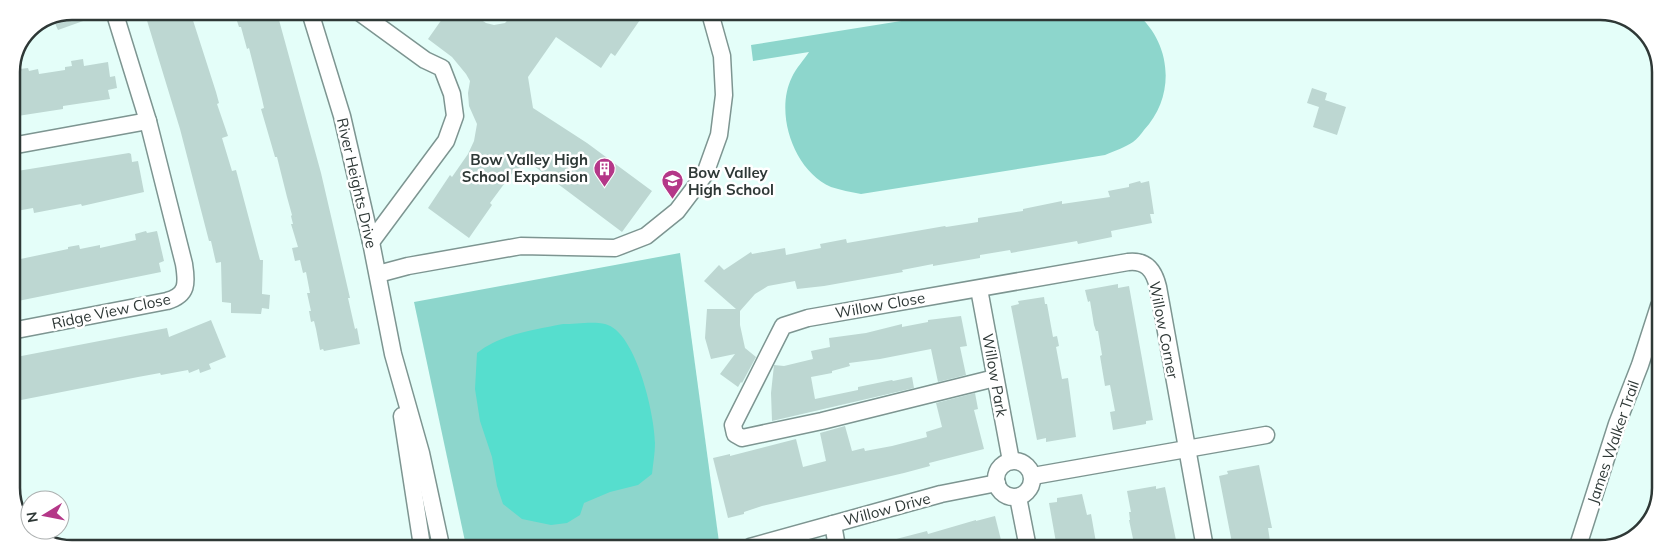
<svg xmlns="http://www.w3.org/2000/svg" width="1672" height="560" font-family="Mulish,sans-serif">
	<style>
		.green { fill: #8dd6cc }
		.water { fill: #56dece }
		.building { fill: #bdd7d2 }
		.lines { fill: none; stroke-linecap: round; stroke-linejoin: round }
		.minor-casing { stroke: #7d9591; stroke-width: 19 }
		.minor { stroke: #fff; stroke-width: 16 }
		.labels { text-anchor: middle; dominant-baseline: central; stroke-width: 5; stroke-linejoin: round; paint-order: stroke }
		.poi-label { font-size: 15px; font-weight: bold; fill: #2e3836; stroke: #fff; text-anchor: end }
		.street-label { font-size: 15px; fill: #2e3836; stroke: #fff }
		.rim { fill: none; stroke: #2e3836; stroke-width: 2.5 }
	</style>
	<rect width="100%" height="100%" fill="#e4fef9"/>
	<g class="green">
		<path d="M951,13H1136C1172,43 1176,96 1144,130C1141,134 1137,139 1133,142C1126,147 1114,151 1105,155L861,194C851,192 840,190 831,187C794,171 774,113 792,77C796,68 804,60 809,52L753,61L751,45Z"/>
		<polygon points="680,253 719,542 696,547 466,546 414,302"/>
	</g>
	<path class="water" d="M563,324C575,324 594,321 605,324C636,331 655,416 655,443C655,453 653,464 652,474L638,485L610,492L584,503L580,515L567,523L551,525L522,519L503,504L497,486L492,457L480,421L475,389L477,353C501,334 533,330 563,324Z"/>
	<g class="building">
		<polygon points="72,11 82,11 86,20 58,30 53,19"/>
		<polygon points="153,11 190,11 216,92 219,103 217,104 228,136 222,138 232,171 236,170 260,260 263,260 262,294 270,295 269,309 262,308 261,314 231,313 231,303 222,302 221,262 216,263 211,241 209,241 180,129 145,14"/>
		<polygon points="240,12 276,12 279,20 321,173 350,298 348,298 355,329 357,328 360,344 324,351 323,349 320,350 316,329 314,321 311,322 309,311 311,311 307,293 310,293 306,272 303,273 300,260 295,261 292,248 298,247 291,224 293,224 291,216 292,215 287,197 277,157 275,157 266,126 261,109 264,108 262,99 249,48 247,49 241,27 239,27 236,18 241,16"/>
		<polygon points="447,12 469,12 486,23 494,25 505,23 515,12 635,12 642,17 615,56 611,53 601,68 556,37 528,77 533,108 587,143 652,191 622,232 534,166 523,166 513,172 490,203 492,205 469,238 428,208 450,175 452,177 468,154 474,141 477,124 469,106 468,93 470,81 466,74 452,57 428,39"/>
		<polygon points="83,59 84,66 108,62 110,77 115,76 117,88 108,90 110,99 63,106 63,109 11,117 11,70 28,68 29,71 38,69 39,74 65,70 65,67 72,66 71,61"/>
		<polygon points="1312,88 1327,93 1325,100 1346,107 1337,135 1313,127 1319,107 1307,103"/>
		<polygon points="129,153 131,154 132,162 138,161 144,192 82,206 81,204 34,213 33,208 11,212 11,172"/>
		<polygon points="1140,181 1141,183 1149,181 1154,214 1150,214 1152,223 1111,231 1112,237 1078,244 1077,241 1011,253 1010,250 980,255 980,258 933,266 933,264 902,270 903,272 824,286 797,289 795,281 768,286 755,294 740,311 740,325 745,348 756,357 742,383 741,382 738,387 720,374 735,354 711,359 705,338 707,309 736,309 704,281 719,265 724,270 751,252 752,254 785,248 786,255 821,248 820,244 846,239 847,243 945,226 946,227 978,222 978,218 1023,211 1023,209 1062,201 1062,204 1110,197 1108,191 1129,187 1129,184"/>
		<polygon points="146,231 147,233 157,231 164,261 159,263 161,272 13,302 11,261 68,249 68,247 79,245 80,249 100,245 100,248 136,240 135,234"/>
		<polygon points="1118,284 1118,288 1129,286 1153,420 1146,421 1146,424 1113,430 1110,412 1115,411 1110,385 1105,386 1100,356 1102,355 1098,331 1096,331 1094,325 1090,301 1088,302 1085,290"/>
		<polygon points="1044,297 1045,304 1047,304 1053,337 1057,336 1059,346 1056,347 1062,379 1068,378 1076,437 1046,442 1046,438 1037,440 1011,306 1019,304 1018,301"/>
		<polygon points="961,316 967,346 960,347 966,375 938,382 931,349 880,359 849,363 850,366 832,371 832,373 811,377 815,399 858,390 858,387 892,380 893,381 912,377 914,388 772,421 771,393 774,365 784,366 813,359 811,351 830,347 829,338 866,333 902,324 902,327 928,322 928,320"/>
		<polygon points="211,320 226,357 209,364 211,369 200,373 199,369 189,373 188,370 161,375 160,373 138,377 11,402 11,358 167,328 169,337"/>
		<polygon points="975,393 978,409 974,410 984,449 929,463 930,466 904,473 762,506 744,512 744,514 728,518 713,458 730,454 730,456 796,439 803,467 826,461 820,433 845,426 852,451 864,448 865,451 892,446 927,437 926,432 942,427 936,403"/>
		<polygon points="1259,465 1272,528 1268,528 1271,548 1233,548 1219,476 1228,474 1227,471"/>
		<polygon points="1156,486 1156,489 1165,487 1177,545 1163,548 1135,548 1129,520 1130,520 1129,512 1131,512 1127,491"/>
		<polygon points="1082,494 1087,515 1091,514 1097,548 1057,548 1049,503 1057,502 1057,498"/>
		<polygon points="995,516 1003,548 880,547 879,544 900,538 927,531 928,534 976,520 976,521"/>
	</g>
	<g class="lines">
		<defs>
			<g id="minor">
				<polyline points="310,12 342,116 371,242 393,354 421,453 441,546"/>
				<polyline points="359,12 425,60 442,68 452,94 455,116 446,141 371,242"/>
				<polyline points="11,146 148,121"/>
				<polyline points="378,274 408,266 521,246 615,248 646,236 677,211 705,174 719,135 724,95 722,56 710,13"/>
				<polyline points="979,289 1011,461"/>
				<path d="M11,331L167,301C188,295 187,283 184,264L148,121L114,11"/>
				<path d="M995,378L822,421L742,438L735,434L733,425L783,326L808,318L1128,262C1146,260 1154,270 1158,287L1205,548"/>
				<polyline points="402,416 422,546"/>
				<circle cx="1014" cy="479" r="18"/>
				<polyline points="1033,476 1266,435"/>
				<polyline points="1018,497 1028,548"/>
				<polyline points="833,524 837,547"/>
				<polyline points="750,547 941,494 997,483"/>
				<polyline points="1577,549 1617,424 1640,365 1659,306"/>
			</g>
		</defs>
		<use href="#minor" class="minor-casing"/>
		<use href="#minor" class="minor"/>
	</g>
	<defs>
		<symbol id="building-pin" viewBox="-11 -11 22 30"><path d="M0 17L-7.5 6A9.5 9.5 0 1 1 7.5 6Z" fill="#b43788" stroke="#fff"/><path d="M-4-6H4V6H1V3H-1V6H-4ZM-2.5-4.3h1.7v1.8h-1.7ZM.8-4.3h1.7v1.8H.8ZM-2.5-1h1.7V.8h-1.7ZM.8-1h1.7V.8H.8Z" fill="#fff"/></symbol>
		<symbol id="school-pin" viewBox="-11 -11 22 30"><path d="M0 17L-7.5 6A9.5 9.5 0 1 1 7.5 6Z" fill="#b43788" stroke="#fff"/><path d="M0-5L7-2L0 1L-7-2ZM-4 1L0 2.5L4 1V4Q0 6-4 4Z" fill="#fff"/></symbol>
	</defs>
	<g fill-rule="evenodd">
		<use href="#building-pin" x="592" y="156" width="25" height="34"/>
		<use href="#school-pin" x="660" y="168" width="25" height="34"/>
	</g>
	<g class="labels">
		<g class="poi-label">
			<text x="588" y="159">Bow Valley High<tspan x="588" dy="17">School Expansion</tspan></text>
			<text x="688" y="172" text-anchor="start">Bow Valley<tspan x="688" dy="17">High School</tspan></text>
		</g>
		<g class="street-label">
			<text transform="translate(357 183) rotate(77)">River Heights Drive</text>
			<text transform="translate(880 305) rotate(-10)">Willow Close</text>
			<text transform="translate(111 311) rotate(-12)">Ridge View Close</text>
			<text transform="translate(1164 330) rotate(79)">Willow Corner</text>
			<text transform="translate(995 375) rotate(80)">Willow Park</text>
			<text transform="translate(1613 442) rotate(-71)">James Walker Trail</text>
			<text transform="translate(887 509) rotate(-15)">Willow Drive</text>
		</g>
	</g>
	<path d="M0 0H1672V560H0ZM72 20H1600A52 52 0 0 1 1652 72V488A52 52 0 0 1 1600 540H72A52 52 0 0 1 20 488V72A52 52 0 0 1 72 20Z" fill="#fff" fill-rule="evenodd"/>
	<path class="rim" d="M72 20H1600A52 52 0 0 1 1652 72V488A52 52 0 0 1 1600 540H72A52 52 0 0 1 20 488V72A52 52 0 0 1 72 20Z"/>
	<g transform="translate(45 515) rotate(260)"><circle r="24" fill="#ffffff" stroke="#abafaf"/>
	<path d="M0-4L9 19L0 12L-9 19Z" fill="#b43788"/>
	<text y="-8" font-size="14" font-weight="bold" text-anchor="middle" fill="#2e3836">N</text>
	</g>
</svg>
